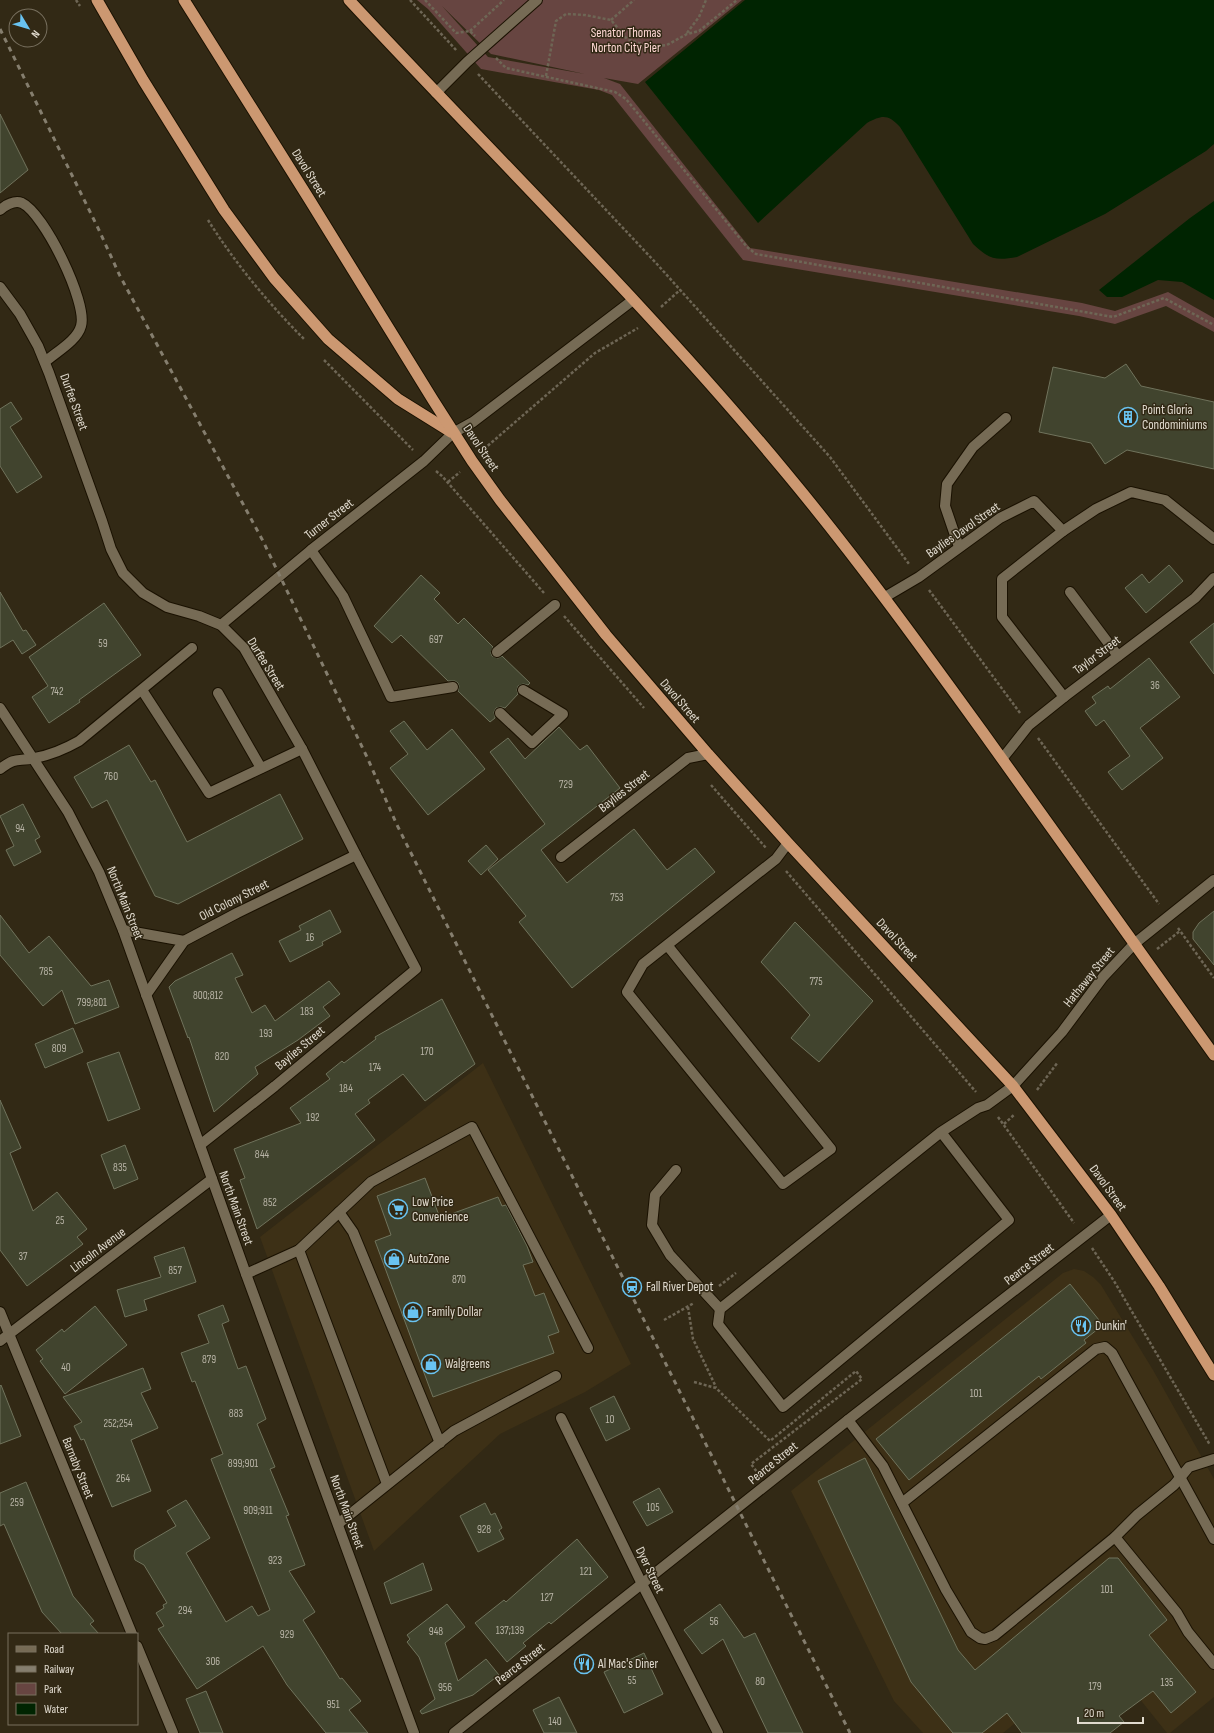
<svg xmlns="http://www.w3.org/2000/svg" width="1214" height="1733" font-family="'Sofia Sans Condensed',sans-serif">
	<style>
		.built { fill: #3d3016 }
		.green { fill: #674541; fill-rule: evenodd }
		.water { fill: #002401 }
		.building { fill: #41442e; stroke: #70735c }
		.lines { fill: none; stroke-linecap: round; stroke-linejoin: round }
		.service-casing { stroke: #1a1101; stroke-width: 12 }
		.minor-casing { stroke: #1a1101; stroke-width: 12 }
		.secondary-casing { stroke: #1a1101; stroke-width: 12 }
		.trunk-casing { stroke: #1a1101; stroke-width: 13 }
		.path { stroke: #6e6655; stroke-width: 2.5; stroke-dasharray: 3 2; stroke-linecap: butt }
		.service { stroke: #766b55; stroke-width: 10 }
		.minor { stroke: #766b55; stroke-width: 10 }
		.secondary { stroke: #766b55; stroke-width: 10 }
		.trunk { stroke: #cc9871; stroke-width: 11 }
		.rail { stroke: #857e6e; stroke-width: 3; stroke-dasharray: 5 5; stroke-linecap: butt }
		.labels { text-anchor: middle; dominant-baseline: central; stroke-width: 3; stroke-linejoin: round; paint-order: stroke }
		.number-label { font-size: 11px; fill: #b8b4a6 }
		.park-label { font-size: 13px; fill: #ffd9d5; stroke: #322915 }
		.street-label { font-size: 13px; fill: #e0dace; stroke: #322915 }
		.poi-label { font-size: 13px; fill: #e0dace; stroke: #322915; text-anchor: start }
	</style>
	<rect width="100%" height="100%" fill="#322915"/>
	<g class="built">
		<polygon points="483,1063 631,1364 585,1392 500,1434 374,1551 260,1237"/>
		<polygon points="1074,1269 1084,1271 1093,1277 1101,1285 1153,1370 1214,1479 1214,1697 1170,1733 1167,1733 1102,1652 1003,1733 923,1733 894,1701 791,1491 1063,1273"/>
	</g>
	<path class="green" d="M417,0H742L638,84L604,78L620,84L750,248L1082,303L1115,311L1168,292L1214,318V332L1166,306L1115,324L1079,316L743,260L612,95L599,90L481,69L428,9ZM442,6L491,54L585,74L488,57Z"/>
	<g class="water">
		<path d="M745,0H1214V144L1206,151L1105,214L1017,257C995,261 989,259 973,244L900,127C888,114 882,115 867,123L758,223L645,82Z"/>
		<polygon points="1214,201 1214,300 1182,282 1158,280 1122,297 1107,297 1099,290 1190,218"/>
	</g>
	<g class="building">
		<polygon points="0,114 28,170 0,193"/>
		<polygon points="1126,364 1141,386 1214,402 1214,469 1127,450 1105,464 1091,443 1039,432 1053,367 1105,378"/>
		<polygon points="11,402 22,419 10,427 42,477 17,493 0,466 0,409"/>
		<polygon points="1169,565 1183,581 1146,613 1125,588 1142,574 1149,583"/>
		<polygon points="421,575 440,593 434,599 458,624 464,618 493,647 491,653 492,656 498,658 502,656 530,683 528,685 523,684 518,686 517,690 518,694 505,708 501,707 496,708 494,712 495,718 490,722 458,691 459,686 458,683 455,681 448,681 401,635 392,643 374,626"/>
		<polygon points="0,592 23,631 26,630 36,645 22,654 13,640 0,648"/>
		<polygon points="104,603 141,655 79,700 80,702 49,723 32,697 48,686 29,657"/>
		<polygon points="1214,623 1214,674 1190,642"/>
		<polygon points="1149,658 1180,697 1140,728 1163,758 1122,790 1108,772 1130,756 1104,720 1096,726 1085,711 1096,703 1092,697 1108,686 1110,689"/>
		<polygon points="404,721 427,750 452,729 485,769 428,815 390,768 408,754 390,731"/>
		<polygon points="559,727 580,750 587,745 620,788 541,850 567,883 634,829 667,870 695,848 715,872 572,988 519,922 526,916 488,870 545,824 490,752 508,738 525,759"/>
		<polygon points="129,745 151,782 155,780 187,842 280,794 303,839 178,904 155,896 107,800 92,808 74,777"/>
		<polygon points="23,804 40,837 35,840 41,852 14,866 6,850 14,846 0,816"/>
		<polygon points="486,845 498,859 481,875 468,861"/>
		<polygon points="330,910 341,932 322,942 323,945 290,962 279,941 301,930 299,926"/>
		<polygon points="1214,911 1214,965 1193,939 1193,932 1199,923"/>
		<polygon points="0,915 29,953 49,936 91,986 109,980 119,1007 75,1024 62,990 43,1006 0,955"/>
		<polygon points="795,922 873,1001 819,1062 791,1038 810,1015 761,962"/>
		<polygon points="232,953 243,975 235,978 252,1013 265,1005 275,1021 329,981 340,994 323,1007 330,1016 298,1040 255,1067 258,1074 214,1112 189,1037 188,1038 169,987 175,981"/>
		<polygon points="442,999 475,1064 425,1101 403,1074 368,1100 370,1103 355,1114 375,1140 257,1229 240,1180 245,1178 234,1149 301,1123 290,1108 330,1079 326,1074 342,1061 344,1063 376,1039 375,1037"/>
		<polygon points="73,1028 83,1052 45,1068 35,1044"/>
		<polygon points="119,1052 140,1109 108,1121 87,1063"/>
		<polygon points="0,1100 21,1148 10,1153 33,1211 57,1192 87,1229 77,1237 83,1244 27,1286 0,1250"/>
		<polygon points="125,1145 138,1179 114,1189 101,1155"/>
		<polygon points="425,1178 440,1218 498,1197 502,1206 506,1205 527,1246 533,1262 523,1265 535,1296 544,1293 559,1332 548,1336 554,1353 433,1397 375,1241 391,1235 377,1196"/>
		<polygon points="184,1247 196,1282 144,1300 147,1310 125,1317 117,1290 161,1277 154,1257"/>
		<polygon points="1070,1284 1103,1325 1084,1340 1086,1343 1041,1379 1039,1376 909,1480 876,1439"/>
		<polygon points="223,1305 229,1321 222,1324 238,1369 246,1366 266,1419 257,1424 275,1467 270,1469 289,1515 286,1516 305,1565 289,1571 315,1612 303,1620 340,1679 342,1678 361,1701 349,1710 368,1733 326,1733 287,1685 263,1646 197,1689 158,1629 164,1626 156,1613 164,1608 163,1605 167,1603 144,1565 135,1560 134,1556 135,1550 176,1526 167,1511 186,1500 210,1538 186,1553 226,1622 252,1606 258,1616 270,1610 211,1459 223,1454 195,1381 192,1382 181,1353 209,1343 198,1315"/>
		<polygon points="95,1306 127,1345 65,1394 40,1361 43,1359 36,1350 62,1329 64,1332"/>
		<polygon points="143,1368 151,1389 141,1393 158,1428 131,1440 151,1491 112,1507 84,1439 81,1440 74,1426 82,1422 63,1397"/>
		<polygon points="1,1385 21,1436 0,1444 0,1386"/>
		<polygon points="614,1396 630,1429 606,1441 590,1408"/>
		<polygon points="865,1458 958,1650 975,1670 1109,1558 1118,1558 1167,1620 1149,1635 1196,1692 1171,1713 1153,1691 1119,1716 1124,1722 1110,1733 1022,1733 1007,1713 982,1733 953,1733 911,1682 818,1481"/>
		<polygon points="26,1482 73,1596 94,1621 90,1624 99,1634 62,1634 42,1612 4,1524 0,1526 0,1493"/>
		<polygon points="659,1488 673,1512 647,1526 633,1502"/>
		<polygon points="485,1503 491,1515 495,1513 502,1528 499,1530 504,1539 478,1552 460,1516"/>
		<polygon points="577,1539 608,1577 551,1624 549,1622 523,1643 526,1646 507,1662 475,1623 504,1600 506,1602"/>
		<polygon points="423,1563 432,1590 391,1604 384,1583"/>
		<polygon points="447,1604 465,1627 445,1643 458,1681 486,1659 499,1675 473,1695 422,1714 420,1711 435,1699 419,1657 407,1642 410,1639 407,1635"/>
		<polygon points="720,1604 744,1638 755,1633 803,1733 768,1733 723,1639 702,1654 684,1630"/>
		<polygon points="644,1653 663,1694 624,1713 604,1672"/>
		<polygon points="206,1691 223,1733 200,1733 186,1699"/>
		<polygon points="559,1697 577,1733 544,1733 533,1710"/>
	</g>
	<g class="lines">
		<defs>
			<g id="service">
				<polyline points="436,93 467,62 537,0"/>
				<path d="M0,210C6,205 14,200 22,203C44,213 88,303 81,326C77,341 56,352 45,362"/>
				<polyline points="1063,531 1002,579 1002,617 1064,697"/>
				<polyline points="959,547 945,506 947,484 973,447 1006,418"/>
				<polyline points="311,550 343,596 391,697 453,687"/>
				<polyline points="1070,592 1118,656"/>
				<polyline points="497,652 555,605"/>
				<polyline points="142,690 209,793 302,749"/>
				<polyline points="218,693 261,768"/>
				<polyline points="500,713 532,743 563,714 523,690"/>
				<polyline points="667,945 831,1149 783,1184 627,992 643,964 776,859 788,843"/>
				<polyline points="941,1132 1009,1220 783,1407 718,1324 720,1309 941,1132 978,1108 987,1105 1013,1086"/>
				<polyline points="676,1170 655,1195 652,1225 670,1255 720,1309"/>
				<polyline points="339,1212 353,1232 440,1443"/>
				<polyline points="299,1250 387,1484"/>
				<polyline points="246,1274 299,1250 371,1182 472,1127 588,1348"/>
				<polyline points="848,1420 883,1466 946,1590 971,1632 980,1638 985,1639 995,1635 1115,1537 1137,1515 1174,1485 1189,1467 1214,1459"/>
				<polyline points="902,1503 1096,1349 1105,1347 1112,1353 1214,1539"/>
				<polyline points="338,1524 454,1431 556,1376"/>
				<polyline points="1115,1537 1177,1613 1188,1632 1214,1664"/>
			</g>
			<g id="minor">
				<polyline points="885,597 919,577 1000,518 1034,501 1063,531 1096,509 1131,492 1165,500 1214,539"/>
				<polyline points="1002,759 1029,725 1064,697 1195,598 1214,578"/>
				<path d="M0,769C17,756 17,762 35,758C50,755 65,749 79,741L192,648"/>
				<polyline points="561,857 688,758 708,754"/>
				<polyline points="1013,1086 1062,1032 1103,977 1134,944 1214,880"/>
				<polyline points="200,1145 275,1086 416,969 356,855"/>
				<polyline points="0,1312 132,1634"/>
				<polyline points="0,1341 212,1179"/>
				<polyline points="561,1418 642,1584 718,1733"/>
				<polyline points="137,1646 173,1733"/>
				<polyline points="454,1733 848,1420 1111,1215"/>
			</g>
			<g id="secondary">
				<polyline points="0,287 20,314 38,346 49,373 102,521 111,549 123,573 143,593 167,607 199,616 221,625 244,648 302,749 356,855 237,913 184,941 146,995"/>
				<polyline points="221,625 311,550 424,461 453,433 473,422 633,300"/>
				<polyline points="0,708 68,812 99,872 123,930 246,1274 414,1733"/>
				<polyline points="123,930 184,941"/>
			</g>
			<g id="trunk">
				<polyline points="97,0 143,80 224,210 274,278 328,339 398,399 451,432"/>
				<polyline points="184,0 309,199 433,400 472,461 500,500 606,635 708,754 788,843 1013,1086 1111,1215 1159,1286 1214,1375"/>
				<path d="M349,0C495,157 650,308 787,474C856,557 919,644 982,731C1060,839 1137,947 1214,1055"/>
			</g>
		</defs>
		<use href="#service" class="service-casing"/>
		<use href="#minor" class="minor-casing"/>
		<use href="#secondary" class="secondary-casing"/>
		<use href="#trunk" class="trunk-casing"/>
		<g class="path">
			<polyline points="76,0 80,6"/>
			<polyline points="410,0 457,51"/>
			<polyline points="425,0 456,33 470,31 475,36"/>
			<polyline points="611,20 634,0"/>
			<polyline points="470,31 504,0"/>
			<polyline points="687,33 699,17 706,0"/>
			<polyline points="496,58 506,68 615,92 626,99 747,247 756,254 1113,317 1164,298 1214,325"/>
			<polyline points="478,74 656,263 830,457 909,564"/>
			<polyline points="546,76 556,21 566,14 585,15 611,20 627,39 650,47 667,45 687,34 699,31 737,0"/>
			<path d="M208,220C235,263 268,303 304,339"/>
			<polyline points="661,307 680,290"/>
			<polyline points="324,360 413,450"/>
			<polyline points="484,449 595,353 638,328"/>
			<polyline points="436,471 442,476 544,593"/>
			<polyline points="448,482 460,472"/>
			<polyline points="929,590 1020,713"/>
			<polyline points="564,616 644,708"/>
			<polyline points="1038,738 1159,904"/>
			<polyline points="711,785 766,848"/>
			<polyline points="786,871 976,1092"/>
			<polyline points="1178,928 1214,978"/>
			<polyline points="1157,949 1180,931"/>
			<polyline points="1037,1090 1058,1062"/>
			<polyline points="998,1117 1074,1223"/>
			<polyline points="1004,1124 1015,1114"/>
			<polyline points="1092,1248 1114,1281 1210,1445"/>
			<polyline points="719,1286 736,1273"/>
			<polyline points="688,1307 693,1339 716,1387"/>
			<polyline points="664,1320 694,1303"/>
			<polyline points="694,1382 716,1388 770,1441 856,1371 862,1379 751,1464 757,1472"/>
		</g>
		<use href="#service" class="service"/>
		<use href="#minor" class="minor"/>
		<use href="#secondary" class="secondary"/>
		<use href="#trunk" class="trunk"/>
		<polyline class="rail" points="0,29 98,228 120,276 263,541 367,757 397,825 850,1733"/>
	</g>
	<defs>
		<symbol id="building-ring" viewBox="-11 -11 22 22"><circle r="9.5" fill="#322915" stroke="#69c3f1" stroke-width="1.5"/><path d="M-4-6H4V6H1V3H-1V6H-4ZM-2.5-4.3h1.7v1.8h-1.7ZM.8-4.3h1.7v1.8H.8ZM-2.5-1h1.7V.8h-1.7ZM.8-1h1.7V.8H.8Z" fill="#69c3f1"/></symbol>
		<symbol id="supermarket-ring" viewBox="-11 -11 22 22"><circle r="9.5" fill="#322915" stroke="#69c3f1" stroke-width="1.5"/><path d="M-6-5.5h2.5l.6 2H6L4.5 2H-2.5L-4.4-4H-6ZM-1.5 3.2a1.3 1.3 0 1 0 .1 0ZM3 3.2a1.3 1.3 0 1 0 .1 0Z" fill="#69c3f1"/></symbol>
		<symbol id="shop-ring" viewBox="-11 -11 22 22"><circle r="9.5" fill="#322915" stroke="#69c3f1" stroke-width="1.5"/><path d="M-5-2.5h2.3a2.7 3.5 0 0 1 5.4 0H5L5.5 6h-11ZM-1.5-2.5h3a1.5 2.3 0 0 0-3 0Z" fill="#69c3f1"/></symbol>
		<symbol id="station-ring" viewBox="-11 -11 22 22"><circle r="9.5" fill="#322915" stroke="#69c3f1" stroke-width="1.5"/><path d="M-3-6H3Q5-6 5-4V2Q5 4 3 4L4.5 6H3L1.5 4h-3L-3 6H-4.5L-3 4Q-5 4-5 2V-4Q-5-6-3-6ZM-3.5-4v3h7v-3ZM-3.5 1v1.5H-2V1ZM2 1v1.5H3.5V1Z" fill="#69c3f1"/></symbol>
		<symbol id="restaurant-ring" viewBox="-11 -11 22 22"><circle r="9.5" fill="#322915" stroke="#69c3f1" stroke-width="1.5"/><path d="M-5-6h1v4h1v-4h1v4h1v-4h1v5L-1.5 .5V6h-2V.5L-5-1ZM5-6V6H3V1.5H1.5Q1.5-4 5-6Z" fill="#69c3f1"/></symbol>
	</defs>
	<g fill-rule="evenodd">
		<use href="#building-ring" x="1117" y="406" width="22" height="22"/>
		<use href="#supermarket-ring" x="387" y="1198" width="22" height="22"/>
		<use href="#shop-ring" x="383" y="1248" width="22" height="22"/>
		<use href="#station-ring" x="621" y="1276" width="22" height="22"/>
		<use href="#shop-ring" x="402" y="1301" width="22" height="22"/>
		<use href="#restaurant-ring" x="1070" y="1315" width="22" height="22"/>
		<use href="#shop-ring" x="420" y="1353" width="22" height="22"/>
		<use href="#restaurant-ring" x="573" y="1653" width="22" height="22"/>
	</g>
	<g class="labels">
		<g class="number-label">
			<text x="436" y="639">697</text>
			<text x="103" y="643">59</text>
			<text x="1155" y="685">36</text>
			<text x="57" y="691">742</text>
			<text x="111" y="776">760</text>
			<text x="566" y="784">729</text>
			<text x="20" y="828">94</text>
			<text x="617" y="897">753</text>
			<text x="310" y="937">16</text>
			<text x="46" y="971">785</text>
			<text x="816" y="981">775</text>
			<text x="208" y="995">800;812</text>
			<text x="92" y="1002">799;801</text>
			<text x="307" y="1011">183</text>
			<text x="266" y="1033">193</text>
			<text x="59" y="1048">809</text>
			<text x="427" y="1051">170</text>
			<text x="222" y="1056">820</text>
			<text x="375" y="1067">174</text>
			<text x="346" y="1088">184</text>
			<text x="313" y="1117">192</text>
			<text x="262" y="1154">844</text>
			<text x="120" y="1167">835</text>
			<text x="270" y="1202">852</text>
			<text x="60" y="1220">25</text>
			<text x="23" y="1256">37</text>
			<text x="175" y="1270">857</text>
			<text x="459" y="1279">870</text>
			<text x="209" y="1359">879</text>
			<text x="66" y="1367">40</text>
			<text x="976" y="1393">101</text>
			<text x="236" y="1413">883</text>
			<text x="610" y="1419">10</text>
			<text x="118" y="1423">252;254</text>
			<text x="243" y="1463">899;901</text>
			<text x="123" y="1478">264</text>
			<text x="17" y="1502">259</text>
			<text x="653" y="1507">105</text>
			<text x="258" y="1510">909;911</text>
			<text x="484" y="1529">928</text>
			<text x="275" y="1560">923</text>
			<text x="586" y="1571">121</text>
			<text x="1107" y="1589">101</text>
			<text x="547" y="1597">127</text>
			<text x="185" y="1610">294</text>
			<text x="714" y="1621">56</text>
			<text x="510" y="1630">137;139</text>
			<text x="436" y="1631">948</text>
			<text x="287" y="1634">929</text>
			<text x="213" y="1661">306</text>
			<text x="632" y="1680">55</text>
			<text x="760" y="1681">80</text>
			<text x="1167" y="1682">135</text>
			<text x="1095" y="1686">179</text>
			<text x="445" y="1687">956</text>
			<text x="333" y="1704">951</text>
			<text x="555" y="1721">140</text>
		</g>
		<g class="park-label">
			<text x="626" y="33">Senator Thomas<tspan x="626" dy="15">Norton City Pier</tspan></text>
		</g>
		<g class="street-label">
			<text transform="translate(309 173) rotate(58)">Davol Street</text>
			<text transform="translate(74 402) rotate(70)">Durfee Street</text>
			<text transform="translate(481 448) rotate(56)">Davol Street</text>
			<text transform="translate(329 519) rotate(-38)">Turner Street</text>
			<text transform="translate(963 530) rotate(-35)">Baylies Davol Street</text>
			<text transform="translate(1097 655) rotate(-37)">Taylor Street</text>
			<text transform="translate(266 664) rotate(58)">Durfee Street</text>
			<text transform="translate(680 701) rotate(49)">Davol Street</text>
			<text transform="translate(624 791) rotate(-38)">Baylies Street</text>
			<text transform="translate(234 900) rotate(-27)">Old Colony Street</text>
			<text transform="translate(125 903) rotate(68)">North Main Street</text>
			<text transform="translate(897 940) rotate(47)">Davol Street</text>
			<text transform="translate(1089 977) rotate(-51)">Hathaway Street</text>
			<text transform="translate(300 1048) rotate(-40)">Baylies Street</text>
			<text transform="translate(1108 1188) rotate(54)">Davol Street</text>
			<text transform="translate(236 1208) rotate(70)">North Main Street</text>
			<text transform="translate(98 1250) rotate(-37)">Lincoln Avenue</text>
			<text transform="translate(1029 1264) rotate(-38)">Pearce Street</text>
			<text transform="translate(773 1463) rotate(-39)">Pearce Street</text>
			<text transform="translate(78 1468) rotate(68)">Barnaby Street</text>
			<text transform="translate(347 1512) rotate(70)">North Main Street</text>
			<text transform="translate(650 1570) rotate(64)">Dyer Street</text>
			<text transform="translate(520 1664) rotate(-38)">Pearce Street</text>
		</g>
		<g class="poi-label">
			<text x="1142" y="410">Point Gloria<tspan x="1142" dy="15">Condominiums</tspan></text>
			<text x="412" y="1202">Low Price<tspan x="412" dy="15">Convenience</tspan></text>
			<text x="408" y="1259">AutoZone</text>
			<text x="646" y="1287">Fall River Depot</text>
			<text x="427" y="1312">Family Dollar</text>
			<text x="1095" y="1326">Dunkin'</text>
			<text x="445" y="1364">Walgreens</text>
			<text x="598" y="1664">Al Mac's Diner</text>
		</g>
	</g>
	<rect x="8" y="1633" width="130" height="92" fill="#322915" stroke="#78705f"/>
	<rect x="16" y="1646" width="20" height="6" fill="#766b55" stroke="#78705f"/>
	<text x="44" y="1653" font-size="12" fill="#e0dace">Road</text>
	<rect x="16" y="1666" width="20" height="6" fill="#857e6e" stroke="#78705f"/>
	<text x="44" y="1673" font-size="12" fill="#e0dace">Railway</text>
	<rect x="16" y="1683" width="20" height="12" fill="#674541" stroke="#78705f"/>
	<text x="44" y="1693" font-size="12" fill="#e0dace">Park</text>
	<rect x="16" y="1703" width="20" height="12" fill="#002401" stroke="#78705f"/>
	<text x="44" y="1713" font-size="12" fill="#e0dace">Water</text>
	<g transform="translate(28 28) rotate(128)"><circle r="19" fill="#322915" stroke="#78705f"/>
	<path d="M0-3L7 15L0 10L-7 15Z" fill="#69c3f1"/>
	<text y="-6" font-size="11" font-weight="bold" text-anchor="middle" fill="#e0dace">N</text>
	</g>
	<path d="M1078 1717v6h65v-6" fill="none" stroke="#e0dace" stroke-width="2"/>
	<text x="1084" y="1717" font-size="12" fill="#e0dace" stroke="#322915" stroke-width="3" paint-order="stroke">20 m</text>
</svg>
